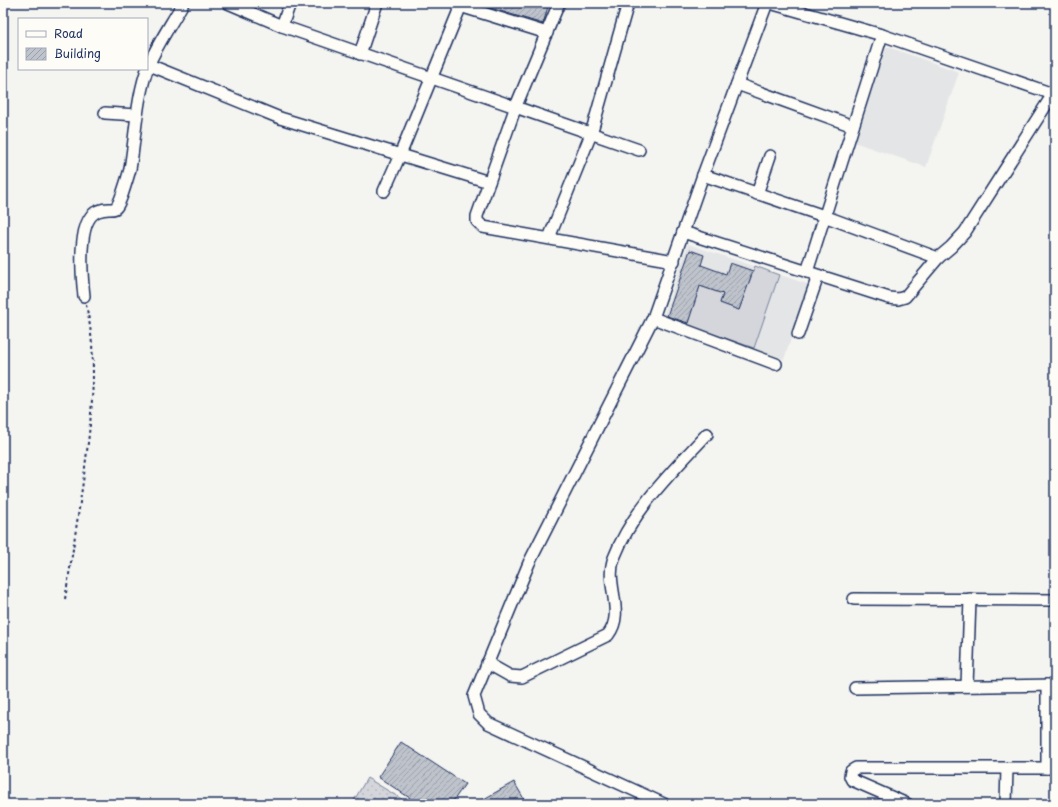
<svg xmlns="http://www.w3.org/2000/svg" width="1058" height="807" font-family="'Playpen Sans',sans-serif">
	<style>
		.built { fill: #e4e5e6 }
		.grass { fill: #d4d6db; stroke: #78829c }
		.park { fill: url(#park-dots); stroke: #78829c }
		.building { fill: url(#building-hatch); stroke: #1b2f5e }
		.lines { fill: none; stroke-linecap: round; stroke-linejoin: round }
		.street-casing { stroke: #1b2f5e; stroke-width: 14 }
		.path { stroke: #1b2f5e; stroke-width: 2; stroke-dasharray: 3 3; stroke-linecap: butt }
		.street { stroke: #fdfcf7; stroke-width: 11 }
	</style>
	<defs>
		<pattern id="park-dots" width="8" height="8" patternUnits="userSpaceOnUse"><rect width="8" height="8" fill="#d4d6db"/><path d="M2 2h.1M6 6h.1" fill="none" stroke="#b5b8be" stroke-width="1.8" stroke-linecap="round"/></pattern>
		<pattern id="building-hatch" width="6" height="6" patternUnits="userSpaceOnUse"><rect width="6" height="6" fill="#bfc3cc"/><path d="M-1 1l2-2M0 6l6-6M5 7l2-2" fill="none" stroke="#9a9fa9"/></pattern>
	</defs>
	<rect width="100%" height="100%" fill="#f4f4f1"/>
	<filter id="ink" filterUnits="userSpaceOnUse"><feTurbulence type="fractalNoise" baseFrequency=".025" numOctaves="2"/><feDisplacementMap in="SourceGraphic" scale="8" xChannelSelector="R" yChannelSelector="G"/><feConvolveMatrix kernelMatrix="1 2 1 2 8 2 1 2 1" color-interpolation-filters="sRGB"/></filter>
	<g filter="url(#ink)">
		<g class="built">
			<polygon points="882,45 959,72 926,167 851,141"/>
			<polygon points="688,244 810,285 784,359 663,317"/>
		</g>
		<polygon class="grass" points="755,266 779,275 754,348 687,325 700,286 723,294 720,303 739,310"/>
		<polygon class="park" points="367,778 405,801 403,804 352,804"/>
		<g class="building">
			<polygon points="474,3 549,3 543,24"/>
			<polygon points="690,250 704,255 701,265 726,274 730,263 753,271 739,310 720,303 723,294 700,286 688,323 667,316"/>
			<polygon points="401,742 465,784 451,804 419,804 378,777"/>
			<polygon points="514,782 527,804 475,804"/>
		</g>
		<g class="lines">
			<defs>
				<g id="street">
					<polyline points="228,3 282,26 639,150"/>
					<polyline points="559,3 516,106 477,216 477,221 483,227 674,261"/>
					<polyline points="770,3 882,35 1053,94"/>
					<polyline points="460,6 547,33"/>
					<polyline points="282,26 290,3"/>
					<polyline points="360,54 377,3"/>
					<polyline points="147,64 280,118 489,182"/>
					<polyline points="737,84 853,126"/>
					<polyline points="105,113 137,115"/>
					<polyline points="703,175 824,216 938,258"/>
					<polyline points="384,191 400,155 462,3"/>
					<polyline points="757,194 770,156"/>
					<polyline points="683,232 889,298 898,299 905,297 938,258 951,247 965,232 1055,91"/>
					<polyline points="549,238 591,134 628,3"/>
					<polyline points="807,272 882,35"/>
					<path d="M84,296C82,278 76,219 98,211C114,205 114,217 122,195C125,186 128,177 130,169C136,134 136,98 149,64C158,43 172,23 183,3"/>
					<polyline points="653,318 776,364"/>
					<polyline points="798,334 818,276"/>
					<polyline points="854,599 1055,600"/>
					<path d="M487,663L510,676L522,677L608,635C626,612 604,584 614,558C633,509 672,472 707,434"/>
					<polyline points="1047,685 1047,768"/>
					<polyline points="967,686 970,599"/>
					<polyline points="855,688 1055,685"/>
					<polyline points="664,804 488,723 479,714 474,696 529,563 653,318 703,175 767,3"/>
					<polyline points="907,804 852,780 850,776 851,771 856,768 1055,768"/>
					<polyline points="1006,804 1007,768"/>
				</g>
			</defs>
			<use href="#street" class="street-casing"/>
			<path class="path" d="M65,599C72,557 78,516 84,475C91,420 99,360 86,305"/>
			<use href="#street" class="street"/>
		</g>
	</g>
	<rect width="1058" height="807" fill="none" stroke="#fdfcf7" stroke-width="16"/>
	<rect x="8" y="8" width="1042" height="791" fill="none" stroke="#1b2f5e" stroke-width="1.5" filter="url(#ink)"/>
	<rect x="18" y="18" width="130" height="52" fill="#fdfcf7" stroke="#a3aaba"/>
	<rect x="26" y="31" width="20" height="6" fill="#fdfcf7" stroke="#a3aaba"/>
	<text x="54" y="38" font-size="12" fill="#1b2f5e">Road</text>
	<rect x="26" y="48" width="20" height="12" fill="url(#building-hatch)" stroke="#a3aaba"/>
	<text x="54" y="58" font-size="12" fill="#1b2f5e">Building</text>
</svg>
